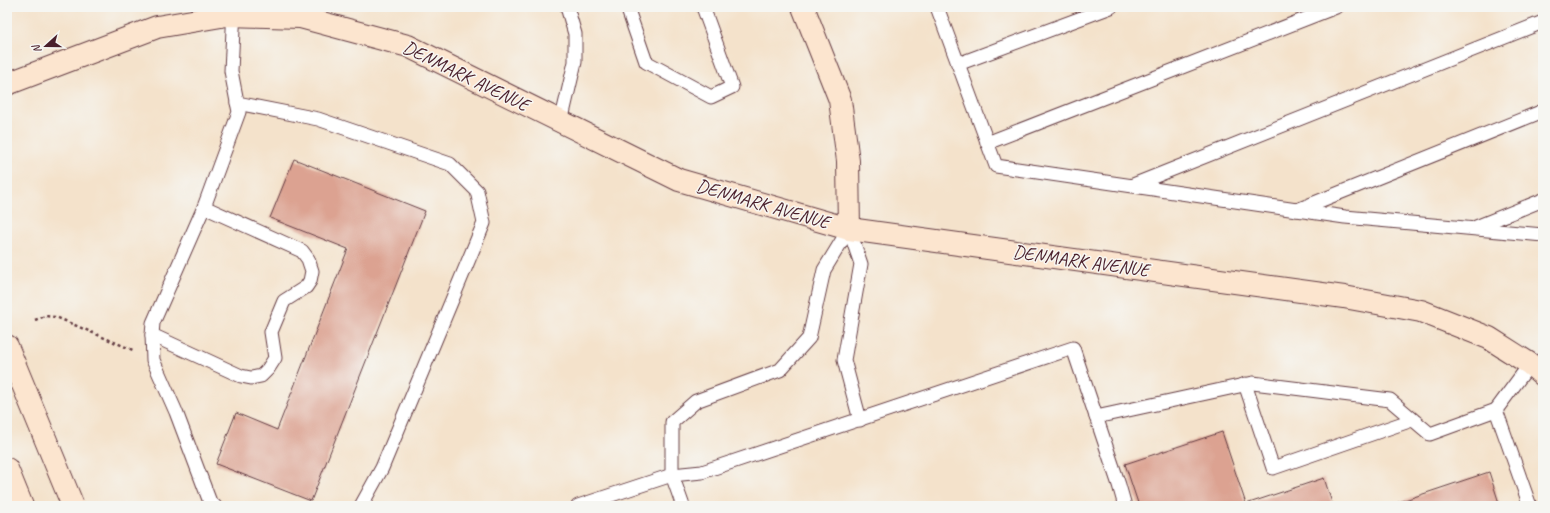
<svg xmlns="http://www.w3.org/2000/svg" width="1550" height="513" font-family="Caveat,sans-serif">
	<style>
		.building { fill: #dca291 }
		.lines { fill: none; stroke-linecap: round; stroke-linejoin: round }
		.lane-casing { stroke: #643c43; stroke-width: 15 }
		.secondary-casing { stroke: #643c43; stroke-width: 24 }
		.path { stroke: #643c43; stroke-width: 2.5; stroke-dasharray: 3 3; stroke-linecap: butt }
		.lane { stroke: #fff; stroke-width: 13 }
		.secondary { stroke: #fce5cf; stroke-width: 22 }
		.labels { text-anchor: middle; dominant-baseline: central; stroke-width: 3; stroke-linejoin: round; paint-order: stroke }
		.street-label { font-size: 19px; fill: #4a1f2b; stroke: #f6f6f2 }
	</style>
	<rect width="100%" height="100%" fill="#f6f6f2"/>
	<filter id="ink" filterUnits="userSpaceOnUse"><feTurbulence type="fractalNoise" baseFrequency=".025" numOctaves="2"/><feDisplacementMap in="SourceGraphic" scale="8" xChannelSelector="R" yChannelSelector="G"/><feConvolveMatrix kernelMatrix="1 2 1 2 8 2 1 2 1" color-interpolation-filters="sRGB"/></filter>
	<filter id="wash" filterUnits="userSpaceOnUse"><feTurbulence type="fractalNoise" baseFrequency=".012" numOctaves="4" result="noise"/><feDisplacementMap in="SourceGraphic" scale="16" xChannelSelector="R" yChannelSelector="G"/><feGaussianBlur stdDeviation="0.9" result="paint"/><feColorMatrix in="noise" values="0 0 0 0 0 0 0 0 0 0 0 0 0 0 0 0 0 1.4 0 .05"/><feComposite in="paint" operator="in"/></filter>
	<g filter="url(#wash)">
		<rect width="100%" height="100%" fill="#f4e2cb"/>
		<g id="blocks">
			<g class="building">
				<polygon points="294,159 425,211 311,501 216,464 236,413 277,430 348,249 270,218"/>
				<polygon points="1222,432 1246,504 1324,478 1333,506 1139,506 1125,464"/>
				<polygon points="1489,472 1500,506 1387,506"/>
			</g>
		</g>
	</g>
	<g filter="url(#ink)">
		<use href="#blocks" fill-opacity="0" stroke="#643c43" stroke-width="1"/>
		<g class="lines">
			<defs>
				<g id="lane">
					<polyline points="627,7 646,62 711,97 732,87 703,7"/>
					<polyline points="937,7 996,166 1345,217 1543,235"/>
					<polyline points="958,64 1111,7"/>
					<polyline points="237,103 318,119 450,164 477,191 484,223 382,468 361,506"/>
					<polyline points="561,122 575,62 575,34 567,7"/>
					<polyline points="987,143 1336,7"/>
					<polyline points="1133,185 1543,22"/>
					<polyline points="1297,210 1543,111"/>
					<polyline points="1476,227 1543,200"/>
					<polyline points="849,229 861,264 844,360 860,420"/>
					<polyline points="152,335 241,376 251,378 261,376 268,369 275,358 271,332 284,301 306,287 310,281 312,271 308,259 302,251 204,207"/>
					<polyline points="1245,384 1273,468 1412,420"/>
					<polyline points="1096,417 1253,383 1390,400 1430,434 1496,410"/>
					<polyline points="215,506 210,502 176,412 153,360 152,335 153,323 204,207 239,112 231,71 234,9"/>
					<polyline points="578,506 672,475 702,472 1073,348 1119,485 1125,506"/>
					<polyline points="683,506 672,475 672,422 696,401 780,370 809,338 824,270 849,229"/>
					<polyline points="1530,506 1496,410 1530,364"/>
				</g>
				<g id="secondary">
					<polyline points="803,7 840,100 848,161 849,229"/>
					<polyline points="7,84 157,27 227,15 300,17 408,46 679,180 849,229 1344,297 1421,311 1489,338 1530,364 1543,375"/>
					<polyline points="7,346 73,506"/>
					<polyline points="7,469 22,506"/>
				</g>
			</defs>
			<use href="#lane" class="lane-casing"/>
			<use href="#secondary" class="secondary-casing"/>
			<polyline class="path" points="35,320 45,316 56,317 135,351"/>
			<use href="#lane" class="lane"/>
			<use href="#secondary" class="secondary"/>
		</g>
	</g>
	<g class="labels">
		<g class="street-label">
			<text transform="translate(466 76) rotate(26)">DENMARK AVENUE</text>
			<text transform="translate(763 204) rotate(16)">DENMARK AVENUE</text>
			<text transform="translate(1081 261) rotate(8)">DENMARK AVENUE</text>
		</g>
	</g>
	<rect width="1550" height="513" fill="none" stroke="#f6f6f2" stroke-width="24"/>
	<g transform="translate(46 46) rotate(249)" stroke="#f6f6f2" stroke-width="3" paint-order="stroke">
	<path d="M0-3L7 15L0 10L-7 15Z" fill="#4a1f2b"/>
	<text y="-6" font-size="11" font-weight="bold" text-anchor="middle" fill="#4a1f2b">N</text>
	</g>
</svg>
